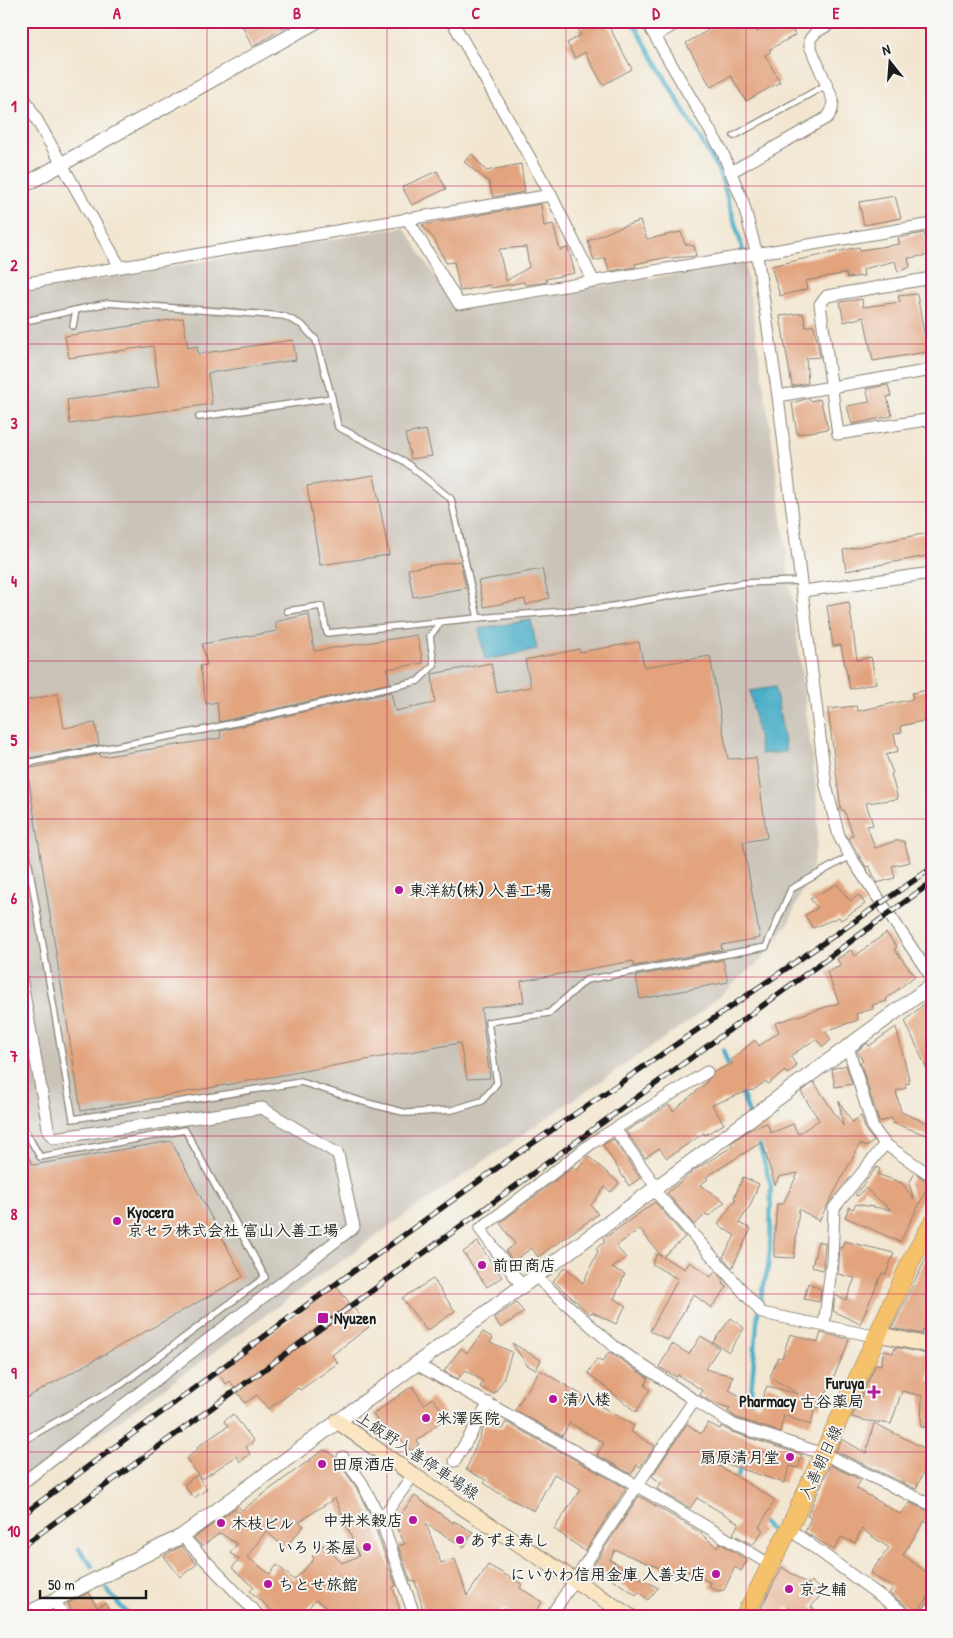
<svg xmlns="http://www.w3.org/2000/svg" width="953" height="1638" font-family="'Patrick Hand','Klee One',sans-serif">
	<style>
		.industrial { fill: #c9c3b8 }
		.water { fill: #48aec8; stroke: #326572 }
		.lines { fill: none; stroke-linecap: round; stroke-linejoin: round }
		.stream { stroke: #48aec8; stroke-width: 4.5 }
		.building { fill: #e2a37d; fill-rule: evenodd }
		.service-casing { stroke: #878176; stroke-width: 8 }
		.minor-casing { stroke: #878176; stroke-width: 13 }
		.tertiary-casing { stroke: #878176; stroke-width: 16 }
		.secondary-casing { stroke: #878176; stroke-width: 17 }
		.primary-casing { stroke: #878176; stroke-width: 19 }
		.service { stroke: #fff; stroke-width: 5.5 }
		.minor { stroke: #fff; stroke-width: 11 }
		.tertiary { stroke: #fff; stroke-width: 14 }
		.secondary { stroke: #fbe6c4; stroke-width: 15 }
		.primary { stroke: #f5c16b; stroke-width: 18 }
		.rail-casing { stroke: #1c1c1c; stroke-width: 5.5 }
		.rail { stroke: #f6f6f2; stroke-width: 4; stroke-dasharray: 11; stroke-linecap: butt }
		.grid { fill: none; stroke: #c2185b; stroke-width: 1; stroke-opacity: 0.55 }
		.poi-dot { fill: #b5179e; stroke: #f6f6f2; stroke-width: 2 }
		.labels { text-anchor: middle; dominant-baseline: central; stroke-width: 4; stroke-linejoin: round; paint-order: stroke }
		.poi-label { font-size: 16px; font-weight: bold; fill: #1c1c1c; stroke: #f6f6f2; text-anchor: start }
		.street-label { font-size: 16px; fill: #1c1c1c; stroke: #f6f6f2 }
		.neatline { fill: none; stroke: #c2185b; stroke-width: 2 }
		.grid-label { font-size: 16px; text-anchor: middle; font-weight: bold; fill: #c2185b }
	</style>
	<rect width="100%" height="100%" fill="#f6f6f2"/>
	<filter id="ink" filterUnits="userSpaceOnUse"><feTurbulence type="fractalNoise" baseFrequency=".02" numOctaves="2"/><feDisplacementMap in="SourceGraphic" scale="10" xChannelSelector="R" yChannelSelector="G"/><feConvolveMatrix kernelMatrix="1 2 1 2 8 2 1 2 1" color-interpolation-filters="sRGB"/></filter>
	<filter id="wash" filterUnits="userSpaceOnUse"><feTurbulence type="fractalNoise" baseFrequency=".0096" numOctaves="4" result="noise"/><feDisplacementMap in="SourceGraphic" scale="20" xChannelSelector="R" yChannelSelector="G"/><feGaussianBlur stdDeviation="1.12" result="paint"/><feColorMatrix in="noise" values="0 0 0 0 0 0 0 0 0 0 0 0 0 0 0 0 0 1.4 0 .05"/><feComposite in="paint" operator="in"/></filter>
	<g filter="url(#wash)">
		<rect width="100%" height="100%" fill="#f2e6d0"/>
		<polygon class="industrial" points="404,227 455,309 745,263 772,440 818,804 817,842 812,867 788,924 762,959 699,1014 405,1215 21,1491 21,293"/>
		<g class="water">
			<polygon points="531,620 537,650 485,660 479,629"/>
			<polygon points="775,687 786,752 761,754 750,691"/>
		</g>
		<g class="lines">
			<g class="stream">
				<polyline points="632,21 717,168 724,186 743,251"/>
				<polyline points="723,1050 730,1070"/>
				<polyline points="741,1090 755,1132"/>
				<polyline points="750,1405 758,1312 768,1267 770,1248 771,1186 758,1139"/>
				<polyline points="21,1466 22,1467"/>
				<polyline points="737,1482 741,1462"/>
				<polyline points="758,1519 771,1530"/>
				<polyline points="79,1549 92,1566"/>
				<polyline points="106,1589 130,1617"/>
			</g>
		</g>
		<g id="blocks">
			<g class="building">
				<polygon points="240,21 295,21 252,47"/>
				<polygon points="594,21 606,21 632,69 603,85 585,52 575,58 567,43 581,35 578,30"/>
				<polygon points="724,21 751,21 757,32 776,21 787,21 795,35 769,50 771,52 765,55 780,82 746,101 731,76 711,87 686,43"/>
				<polygon points="472,154 486,171 521,164 525,192 493,197 489,182 464,162"/>
				<polygon points="437,171 446,189 412,205 402,187"/>
				<polygon points="895,196 901,218 864,225 859,202"/>
				<path d="M541,204L544,226L553,224L560,250L568,248L575,273L546,279L547,282L525,285L524,282L491,288L490,285L460,291L454,262L446,263L434,239L422,225ZM526,247L529,267L506,281L499,249Z"/>
				<polygon points="640,221 647,239 681,232 685,244 694,246 696,256 658,259 635,264 636,267 610,271 605,258 594,261 588,241 615,229"/>
				<polygon points="924,233 931,255 908,258 910,267 898,272 895,261 863,269 864,276 847,278 846,273 805,281 807,289 780,296 771,266 859,247 860,250 900,244 898,238"/>
				<polygon points="917,294 924,333 932,333 932,351 873,361 864,317 844,322 840,302 862,299 863,307 900,302 898,296"/>
				<polygon points="803,313 806,327 814,325 820,357 806,358 808,383 792,386 780,316"/>
				<polygon points="183,318 188,348 197,346 198,354 293,340 296,360 208,373 212,404 70,424 67,400 159,387 153,346 69,358 65,336"/>
				<polygon points="888,385 891,396 887,397 892,416 852,424 847,406 870,402 866,389"/>
				<polygon points="809,398 810,401 820,399 828,429 797,434 792,403"/>
				<polygon points="426,430 432,456 411,459 405,434"/>
				<polygon points="374,475 389,555 320,565 307,486"/>
				<polygon points="932,532 932,555 846,571 843,550"/>
				<polygon points="460,561 466,588 413,597 408,569"/>
				<polygon points="542,569 549,598 526,605 525,599 484,607 478,581"/>
				<polygon points="849,602 857,660 871,657 876,683 850,689 841,645 833,646 827,606"/>
				<polygon points="309,614 314,651 417,635 423,663 387,669 390,683 219,722 217,702 206,704 200,666 207,665 202,644 277,631 275,622"/>
				<polygon points="639,642 644,667 710,656 728,759 756,758 767,838 743,842 760,938 721,945 722,950 634,966 633,961 521,981 524,1002 481,1008 490,1078 467,1079 460,1043 81,1111 27,769 100,754 101,757 221,738 220,731 391,692 395,711 435,703 432,674 491,663 497,693 531,687 525,660 579,649 580,652"/>
				<polygon points="932,689 932,719 900,726 902,732 894,734 898,751 886,755 893,773 891,774 898,799 866,803 873,825 867,826 875,848 895,841 904,841 910,862 892,866 895,878 877,883 869,866 866,867 850,840 849,837 853,835 844,810 841,810 828,709 856,706 858,711 913,699 912,693"/>
				<polygon points="58,694 64,728 95,723 99,745 29,758 22,751 21,745 21,701"/>
				<polygon points="837,884 850,901 859,895 865,904 841,920 839,917 813,928 805,915 818,908 810,899"/>
				<polygon points="886,933 897,947 894,949 915,976 886,999 887,1001 872,1005 873,1009 856,1014 858,1020 825,1031 831,1040 823,1047 816,1039 790,1056 797,1066 787,1074 785,1071 768,1084 766,1081 752,1091 751,1090 712,1105 724,1124 705,1135 704,1133 667,1158 659,1148 645,1158 626,1131 669,1105 673,1111 705,1084 714,1072 733,1063 731,1060 755,1040 759,1046 779,1032 775,1023 839,1003 827,972 841,966 837,959 851,950 855,956"/>
				<polygon points="723,960 728,982 640,999 636,976"/>
				<polygon points="927,1001 932,1008 932,1080 905,1021"/>
				<polygon points="896,1027 910,1083 905,1084 906,1088 896,1091 901,1112 932,1125 932,1137 893,1123 892,1118 879,1122 860,1062 863,1061 857,1051 867,1043 869,1046"/>
				<polygon points="846,1065 852,1084 835,1087 832,1069"/>
				<polygon points="814,1082 843,1126 839,1101 852,1122 861,1116 866,1131 874,1141 866,1147 860,1144 819,1221 799,1209 794,1258 774,1257 774,1242 777,1204 783,1204 798,1173 779,1177 775,1185 762,1142 706,1177 708,1179 700,1185 725,1202 709,1216 706,1214 694,1225 667,1193 695,1170 733,1146 731,1143 749,1130 767,1123 771,1133 793,1124 798,1134 819,1120 801,1092"/>
				<polygon points="613,1139 640,1178 629,1186 603,1145"/>
				<polygon points="171,1141 243,1277 21,1401 21,1145 33,1165"/>
				<polygon points="588,1156 619,1183 611,1192 605,1187 591,1205 598,1214 538,1257 532,1248 513,1261 506,1251 515,1244 500,1223 573,1167 577,1171"/>
				<polygon points="877,1167 880,1169 877,1174 902,1183 914,1200 909,1183 915,1173 930,1183 900,1242 845,1217 849,1207 853,1209 856,1204 891,1210 865,1188 858,1196 855,1195"/>
				<polygon points="743,1177 759,1184 750,1206 739,1223 751,1229 732,1268 723,1257 735,1236 718,1224 736,1199 734,1198"/>
				<polygon points="655,1202 685,1237 663,1257 685,1269 690,1262 711,1277 715,1271 724,1282 723,1284 727,1287 711,1308 693,1294 668,1340 650,1331 678,1279 652,1264 657,1254 662,1257 640,1229 616,1246 626,1258 612,1268 625,1274 614,1299 626,1305 616,1324 592,1312 590,1314 553,1281 565,1267 583,1283 598,1251 596,1248 605,1242 603,1239"/>
				<polygon points="818,1241 825,1243 823,1270 812,1267"/>
				<polygon points="844,1241 894,1253 886,1274 882,1273 860,1324 833,1311 835,1295 846,1300 855,1278 838,1274 840,1247 842,1248"/>
				<polygon points="478,1242 491,1262 494,1260 501,1270 498,1272 502,1277 487,1287 463,1252"/>
				<polygon points="932,1246 932,1333 923,1330 922,1334 892,1328"/>
				<polygon points="433,1279 455,1311 427,1331 402,1298"/>
				<polygon points="808,1283 821,1289 819,1302 804,1299"/>
				<polygon points="336,1286 369,1327 332,1355 338,1363 300,1390 298,1388 268,1409 257,1395 245,1403 230,1381 226,1384 217,1372"/>
				<polygon points="516,1303 524,1312 501,1328 494,1318"/>
				<polygon points="731,1318 744,1328 729,1352 713,1342"/>
				<polygon points="483,1332 493,1338 490,1342 512,1352 503,1380 494,1394 480,1387 483,1381 465,1370 458,1379 444,1371 461,1348 467,1353"/>
				<polygon points="821,1333 849,1339 845,1351 820,1408 816,1406 810,1425 784,1415 780,1432 737,1418 728,1412 730,1408 711,1402 700,1395 702,1390 678,1375 676,1377 659,1367 672,1344 689,1354 701,1336 719,1348 705,1369 733,1376 729,1390 759,1406 767,1386 798,1394 770,1377 778,1357 782,1358 790,1334 818,1342"/>
				<polygon points="512,1343 541,1360 536,1370 527,1365"/>
				<polygon points="895,1347 932,1355 928,1382 932,1381 932,1428 921,1427 922,1396 902,1391 891,1424 862,1420 852,1417 876,1364 881,1365 884,1350 893,1353"/>
				<polygon points="609,1352 648,1378 645,1386 650,1389 636,1412 588,1373 597,1359 602,1362"/>
				<polygon points="540,1370 634,1426 631,1432 655,1446 640,1467 637,1465 631,1474 597,1455 604,1443 570,1423 562,1436 515,1410"/>
				<polygon points="412,1386 424,1404 432,1398 447,1416 417,1441 419,1444 411,1451 396,1434 390,1438 373,1414"/>
				<polygon points="233,1414 254,1441 246,1447 250,1454 240,1462 237,1456 202,1479 186,1459 198,1449 197,1447 228,1426 224,1421"/>
				<polygon points="506,1422 626,1488 585,1551 554,1529 581,1489 554,1474 534,1511 497,1492 484,1483 486,1480 466,1470 485,1424 502,1429"/>
				<polygon points="708,1423 720,1429 721,1426 732,1432 802,1455 798,1468 790,1466 784,1483 721,1462 719,1466 775,1500 759,1527 763,1530 753,1545 733,1534 739,1523 697,1498 690,1508 657,1489 661,1483 652,1476 687,1424 701,1434"/>
				<polygon points="874,1423 932,1452 932,1475 924,1471 916,1489 836,1451 842,1439 866,1453"/>
				<path d="M323,1450L328,1451L336,1458L356,1487L372,1519L396,1586L393,1587L402,1617H339L316,1600L299,1617H279L250,1591L254,1587L232,1568L239,1559L230,1553L237,1544L220,1533L202,1546L194,1538L238,1506L242,1510ZM335,1498L359,1556L342,1563L323,1545L312,1557L314,1559L294,1580L277,1565L270,1574L247,1557L266,1531L285,1548L304,1526L299,1522Z"/>
				<polygon points="830,1465 861,1480 856,1488 900,1514 910,1503 932,1512 932,1525 925,1521 923,1523 903,1555 932,1576 932,1592 916,1614 889,1593 893,1588 870,1573 889,1548 862,1529 855,1543 841,1537 834,1550 805,1532 811,1518 807,1516"/>
				<polygon points="197,1475 207,1489 194,1498 184,1485"/>
				<polygon points="415,1496 453,1523 454,1521 473,1532 464,1547 426,1524 441,1563 455,1559 467,1596 488,1565 522,1584 520,1588 542,1602 535,1613 531,1617 516,1617 504,1608 497,1617 425,1617 415,1581 411,1582 398,1546 405,1544 394,1523"/>
				<polygon points="639,1496 701,1533 701,1534 717,1547 720,1543 747,1560 741,1571 735,1567 724,1590 718,1591 709,1587 711,1583 680,1567 677,1575 615,1550 610,1560 658,1588 648,1600 639,1592 636,1595 593,1566"/>
				<polygon points="181,1546 197,1564 180,1577 164,1556"/>
				<polygon points="782,1567 808,1585 811,1581 823,1592 811,1607 826,1617 802,1617 787,1607 781,1617 766,1617 759,1612"/>
				<polygon points="89,1592 97,1608 105,1603 114,1617 76,1617 68,1603"/>
			</g>
		</g>
	</g>
	<g filter="url(#ink)">
		<use href="#blocks" fill-opacity="0" stroke="#878176" stroke-width="1"/>
		<g class="lines">
			<defs>
				<g id="service">
					<polyline points="734,136 826,85"/>
					<polyline points="21,322 76,310"/>
					<polyline points="73,326 76,310 107,303 284,316 302,325 316,340 332,398"/>
					<polyline points="199,417 332,398 338,427 404,461 451,499 478,618 602,608 744,583 801,581"/>
					<polyline points="287,611 321,606 327,633 478,618"/>
					<polyline points="21,755 27,763 208,729 418,681 434,665 430,636 441,622"/>
					<polyline points="21,768 27,763"/>
					<polyline points="21,819 73,1119 301,1082 367,1103 407,1113 452,1110 482,1101 497,1083 488,1022 549,1013 586,980 766,947 791,889 850,856"/>
					<polyline points="21,1123 40,1157 185,1130 265,1277 122,1384 21,1442"/>
				</g>
				<g id="minor">
					<polyline points="452,21 551,195 594,282"/>
					<polyline points="646,21 722,151 743,202 757,255 778,396 826,786 839,836 850,856 932,978"/>
					<polyline points="655,36 680,21"/>
					<polyline points="21,92 120,267"/>
					<polyline points="731,172 828,117 832,110 833,100 810,46 810,39 816,32 835,21"/>
					<polyline points="407,218 459,304 932,224"/>
					<polyline points="932,278 827,296 820,304 838,434 932,419"/>
					<polyline points="21,284 551,195"/>
					<polyline points="778,396 932,370"/>
					<polyline points="803,591 932,573"/>
					<polyline points="21,977 49,1133 54,1138 262,1108 338,1154 354,1227 21,1484"/>
					<polyline points="615,1129 657,1188"/>
					<polyline points="885,1144 932,1176"/>
					<polyline points="654,1190 762,1313 869,1335 878,1334"/>
					<polyline points="536,1277 615,1347 694,1400"/>
					<polyline points="522,1286 480,1229 592,1143 707,1072"/>
					<polyline points="824,1325 832,1261 834,1208 885,1144 873,1128 848,1047"/>
					<polyline points="416,1364 636,1485 771,1565"/>
					<polyline points="343,1457 362,1483 381,1520"/>
					<polyline points="455,1461 489,1403"/>
					<polyline points="413,1475 381,1520 415,1617"/>
					<polyline points="789,1529 909,1617"/>
					<polyline points="182,1536 260,1617"/>
					<polyline points="54,1601 65,1617"/>
					<polyline points="550,1617 694,1400 734,1425 824,1454 932,1505"/>
					<polyline points="925,1617 932,1608"/>
				</g>
				<g id="tertiary">
					<polyline points="21,187 317,21"/>
					<polyline points="21,1617 182,1536 932,985"/>
				</g>
				<g id="secondary">
					<polyline points="878,1334 932,1346"/>
					<polyline points="337,1421 413,1475 631,1617"/>
				</g>
				<polyline id="primary" points="744,1617 789,1529 912,1259 932,1224"/>
			</defs>
			<use href="#service" class="service-casing"/>
			<use href="#minor" class="minor-casing"/>
			<use href="#tertiary" class="tertiary-casing"/>
			<use href="#secondary" class="secondary-casing"/>
			<use href="#primary" class="primary-casing"/>
			<use href="#service" class="service"/>
			<use href="#minor" class="minor"/>
			<use href="#tertiary" class="tertiary"/>
			<use href="#secondary" class="secondary"/>
			<use href="#primary" class="primary"/>
			<defs>
				<g id="rail">
					<polyline points="21,1516 311,1302 504,1163 932,868"/>
					<polyline points="21,1547 932,882"/>
				</g>
			</defs>
			<use href="#rail" class="rail-casing"/>
			<use href="#rail" class="rail"/>
		</g>
	</g>
	<path class="grid" d="M207,21V1617M387,21V1617M566,21V1617M746,21V1617M21,186H932M21,344H932M21,502H932M21,661H932M21,819H932M21,977H932M21,1136H932M21,1294H932M21,1452H932"/>
	<g class="poi-dot">
		<circle cx="399" cy="890" r="5"/>
		<circle cx="117" cy="1221" r="5"/>
		<circle cx="482" cy="1265" r="5"/>
		<rect x="317" y="1312" width="12" height="12" rx="2.5"/>
		<path d="M871.5 1384.5h5v5h5v5h-5v5h-5v-5h-5v-5h5z"/>
		<circle cx="553" cy="1399" r="5"/>
		<circle cx="426" cy="1418" r="5"/>
		<circle cx="790" cy="1457" r="5"/>
		<circle cx="322" cy="1464" r="5"/>
		<circle cx="413" cy="1520" r="5"/>
		<circle cx="221" cy="1523" r="5"/>
		<circle cx="460" cy="1540" r="5"/>
		<circle cx="367" cy="1547" r="5"/>
		<circle cx="716" cy="1574" r="5"/>
		<circle cx="268" cy="1584" r="5"/>
		<circle cx="789" cy="1589" r="5"/>
	</g>
	<g class="labels">
		<g class="poi-label">
			<text x="409" y="890">東洋紡(株) 入善工場</text>
			<text x="127" y="1212">Kyocera<tspan x="127" dy="18">京セラ株式会社 富山入善工場</tspan></text>
			<text x="492" y="1265">前田商店</text>
			<text x="334" y="1318">Nyuzen</text>
			<text x="864" y="1383" text-anchor="end">Furuya<tspan x="864" dy="18">Pharmacy 古谷薬局</tspan></text>
			<text x="563" y="1399">清八楼</text>
			<text x="436" y="1418">米澤医院</text>
			<text x="780" y="1457" text-anchor="end">扇原清月堂</text>
			<text x="332" y="1464">田原酒店</text>
			<text x="403" y="1520" text-anchor="end">中井米穀店</text>
			<text x="231" y="1523">木枝ビル</text>
			<text x="470" y="1540">あずま寿し</text>
			<text x="357" y="1547" text-anchor="end">いろり茶屋</text>
			<text x="706" y="1574" text-anchor="end">にいかわ信用金庫 入善支店</text>
			<text x="278" y="1584">ちとせ旅館</text>
			<text x="799" y="1589">京之輔</text>
		</g>
		<g class="street-label">
			<text transform="translate(418 1455) rotate(34)">上飯野入善停車場線</text>
			<text transform="translate(820 1462) rotate(-65)">入善朝日線</text>
		</g>
	</g>
	<rect width="953" height="1638" fill="none" stroke="#f6f6f2" stroke-width="55"/>
	<g transform="translate(890 62) rotate(343)" stroke="#f6f6f2" stroke-width="4" paint-order="stroke">
	<path d="M0-4L9 19L0 12L-9 19Z" fill="#1c1c1c"/>
	<text y="-8" font-size="14" font-weight="bold" text-anchor="middle" fill="#1c1c1c">N</text>
	</g>
	<path d="M40 1590v8h106v-8" fill="none" stroke="#1c1c1c" stroke-width="2.5"/>
	<text x="48" y="1590" font-size="15" fill="#1c1c1c" stroke="#f6f6f2" stroke-width="4" paint-order="stroke">50 m</text>
	<rect x="28" y="28" width="898" height="1582" class="neatline"/>
	<g class="grid-label">
		<text x="117" y="19">A</text>
		<text x="297" y="19">B</text>
		<text x="476" y="19">C</text>
		<text x="656" y="19">D</text>
		<text x="836" y="19">E</text>
		<text x="14" y="112">1</text>
		<text x="14" y="271">2</text>
		<text x="14" y="429">3</text>
		<text x="14" y="587">4</text>
		<text x="14" y="746">5</text>
		<text x="14" y="904">6</text>
		<text x="14" y="1062">7</text>
		<text x="14" y="1220">8</text>
		<text x="14" y="1379">9</text>
		<text x="14" y="1537">10</text>
	</g>
</svg>
